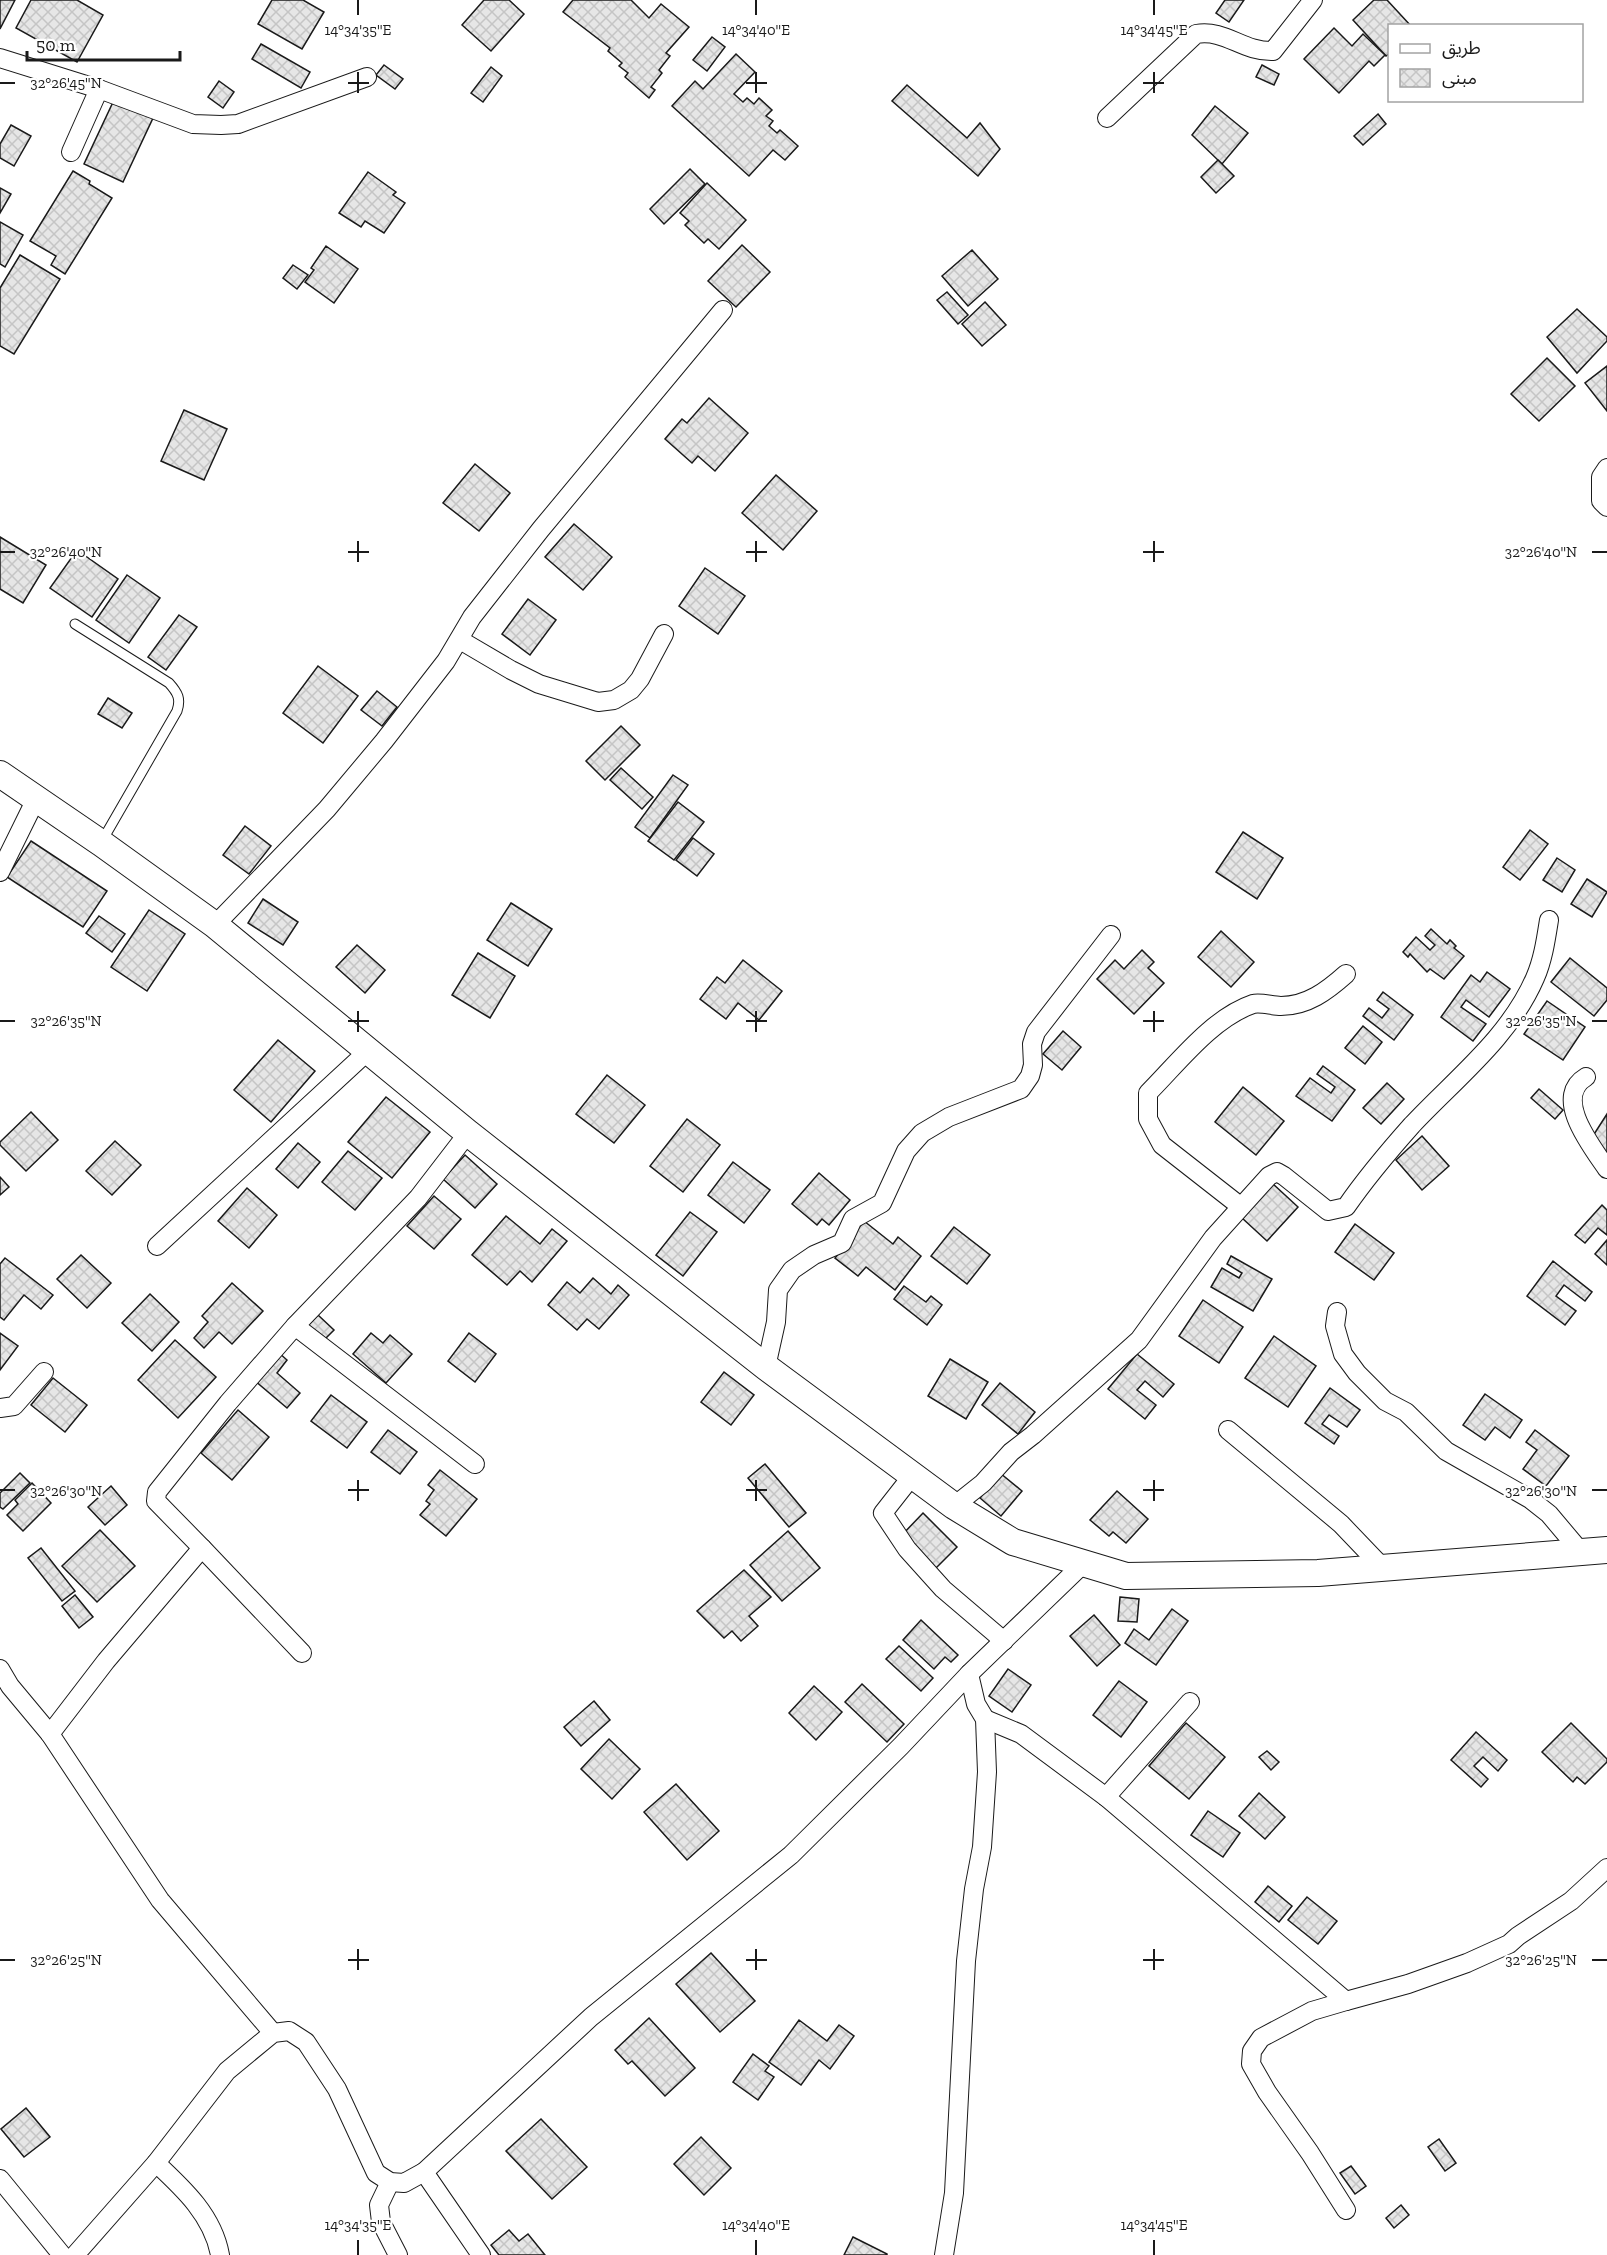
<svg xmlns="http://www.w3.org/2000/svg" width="1607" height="2255" font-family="'Zilla Slab','Noto Sans Arabic',serif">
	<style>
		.building { fill: url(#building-cross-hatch); stroke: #1a1a1a; stroke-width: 1.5 }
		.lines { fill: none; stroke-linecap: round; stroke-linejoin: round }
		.lane-casing { stroke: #1a1a1a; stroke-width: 11 }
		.street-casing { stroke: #1a1a1a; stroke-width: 20 }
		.secondary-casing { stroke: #1a1a1a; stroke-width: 28 }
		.lane { stroke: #fff; stroke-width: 9 }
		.street { stroke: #fff; stroke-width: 18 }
		.secondary { stroke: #fff; stroke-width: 26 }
		.ticks { fill: none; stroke: #1a1a1a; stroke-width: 2 }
		.ticks-label { font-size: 15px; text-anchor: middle; fill: #1a1a1a; stroke: #fff; stroke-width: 4.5; stroke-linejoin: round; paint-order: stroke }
	</style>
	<defs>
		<pattern id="building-cross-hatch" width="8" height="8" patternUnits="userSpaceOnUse" patternTransform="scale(1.5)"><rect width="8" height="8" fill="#e6e6e6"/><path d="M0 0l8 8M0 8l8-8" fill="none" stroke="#c5c5c5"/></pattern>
	</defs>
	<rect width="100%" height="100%" fill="#fff"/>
	<g class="building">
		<polygon points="0,0 15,0 0,29"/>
		<polygon points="31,0 77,0 103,15 77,62 16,28"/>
		<polygon points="272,0 303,0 324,12 302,49 258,24"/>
		<polygon points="484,0 509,0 524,14 491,51 462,25"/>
		<polygon points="573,0 631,0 649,18 661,4 689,27 666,53 670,56 659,70 662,73 651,87 655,90 649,98 625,77 628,73 619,66 622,63 608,51 610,48 563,12"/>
		<polygon points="1225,0 1244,0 1229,22 1216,13"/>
		<polygon points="1374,0 1387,0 1411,26 1390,26 1390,53 1386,56 1353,20"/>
		<polygon points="1334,28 1352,46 1363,34 1385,55 1374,66 1369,61 1339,93 1304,59"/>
		<polygon points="712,37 725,47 707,71 693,60"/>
		<polygon points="261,44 310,72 301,88 252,59"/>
		<polygon points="736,54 755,72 734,94 743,102 747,98 754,104 759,98 772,110 766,116 773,121 769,126 777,133 780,130 798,146 785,160 773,150 749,176 672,106 695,81 703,89"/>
		<polygon points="384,65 403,79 395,89 376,75"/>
		<polygon points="1262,65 1279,74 1274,85 1256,77"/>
		<polygon points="491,67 502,76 483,102 471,93"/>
		<polygon points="219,81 234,92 223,108 208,97"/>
		<polygon points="907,85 967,138 980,123 1000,149 978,176 892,101"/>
		<polygon points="114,100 153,118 123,182 84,164"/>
		<polygon points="1215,106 1248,133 1222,164 1192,135"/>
		<polygon points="1378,114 1386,124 1363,145 1354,136"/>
		<polygon points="11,125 31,136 14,166 0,158 0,144"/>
		<polygon points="1218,160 1234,176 1216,193 1201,177"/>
		<polygon points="690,169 705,184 664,224 650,209"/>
		<polygon points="73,171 90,181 89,184 112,198 65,274 51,265 56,256 30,241"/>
		<polygon points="368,172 396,192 393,195 405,203 384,233 365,221 361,227 339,213"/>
		<polygon points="707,183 746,220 719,249 708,239 704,243 685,225 689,221 680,213"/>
		<polygon points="0,188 11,194 0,213"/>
		<polygon points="0,222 23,235 5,267 0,264"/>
		<polygon points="742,245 770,272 736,307 708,281"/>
		<polygon points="326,246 358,269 334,303 305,282 314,270 311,268"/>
		<polygon points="972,250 998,279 968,306 942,276"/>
		<polygon points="20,255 60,279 14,354 0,346 0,288"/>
		<polygon points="293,265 308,275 297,289 283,278"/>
		<polygon points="947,292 968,315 958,324 937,300"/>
		<polygon points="985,302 1006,325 982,346 962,324"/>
		<polygon points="1577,309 1607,337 1607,341 1577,373 1547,337"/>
		<polygon points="1547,358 1575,386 1539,421 1511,394"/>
		<polygon points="1607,366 1607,411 1585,383"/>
		<polygon points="709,398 748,433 715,471 698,456 692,463 665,439 682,419 687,423"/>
		<polygon points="184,410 227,429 204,480 161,461"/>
		<polygon points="475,464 510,493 479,531 443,503"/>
		<polygon points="776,475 817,511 783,550 742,513"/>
		<polygon points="574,524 612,557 583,590 545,557"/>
		<polygon points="0,537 46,565 23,603 0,589"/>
		<polygon points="77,550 118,579 92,617 50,588"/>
		<polygon points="705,568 745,596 718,634 679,606"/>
		<polygon points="127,575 160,598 129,643 96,620"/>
		<polygon points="528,599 556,620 530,655 502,634"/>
		<polygon points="179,615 197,627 166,670 148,657"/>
		<polygon points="318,666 358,696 323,743 283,713"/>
		<polygon points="377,691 397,707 382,726 361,710"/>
		<polygon points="108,698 132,713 122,728 98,714"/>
		<polygon points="621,726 640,745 605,780 586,761"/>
		<polygon points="621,768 653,797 642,809 610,780"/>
		<polygon points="673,775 688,785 650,838 635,827"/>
		<polygon points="678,802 704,822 674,860 648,841"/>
		<polygon points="245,826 271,846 249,874 223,855"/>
		<polygon points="1530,830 1548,844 1520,880 1503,867"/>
		<polygon points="1243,832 1283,858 1257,899 1216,872"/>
		<polygon points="693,838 714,854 697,876 676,860"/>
		<polygon points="31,841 107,891 83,927 7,877"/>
		<polygon points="1557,858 1575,870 1562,892 1543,880"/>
		<polygon points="1587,879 1607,892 1592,917 1571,904"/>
		<polygon points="263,899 298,922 283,945 248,923"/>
		<polygon points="511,903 552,929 528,966 487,940"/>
		<polygon points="149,910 185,934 147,991 111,967"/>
		<polygon points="99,916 125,934 112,952 86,933"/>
		<polygon points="1431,929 1447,944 1450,940 1456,946 1454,948 1464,956 1444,979 1430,969 1427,972 1410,954 1408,957 1403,952 1416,937 1430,950 1435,945 1425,936"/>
		<polygon points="1221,931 1254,962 1231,987 1198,957"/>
		<polygon points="357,945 385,970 365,993 336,967"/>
		<polygon points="1142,950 1154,962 1148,968 1164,983 1134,1014 1097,979 1115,960 1124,969"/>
		<polygon points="478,953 515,976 490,1018 452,995"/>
		<polygon points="1570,958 1607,988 1607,1000 1594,1016 1551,982"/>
		<polygon points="743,960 782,991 759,1020 738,1003 726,1019 700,999 717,977 725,983"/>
		<polygon points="1487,972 1510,989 1489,1017 1466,1000 1461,1007 1486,1024 1473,1041 1441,1017 1471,975 1480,982"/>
		<polygon points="1383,992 1413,1015 1394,1040 1363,1016 1369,1008 1382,1018 1389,1009 1377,1000"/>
		<polygon points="1547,1001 1585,1027 1563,1060 1524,1034"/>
		<polygon points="1363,1026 1382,1042 1365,1064 1345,1048"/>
		<polygon points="1063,1031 1081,1047 1062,1070 1043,1054"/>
		<polygon points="278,1040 315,1071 271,1122 234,1090"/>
		<polygon points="1323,1066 1355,1090 1332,1121 1296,1096 1310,1078 1331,1093 1335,1087 1317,1074"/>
		<polygon points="607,1075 645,1105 614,1143 576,1114"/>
		<polygon points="1387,1083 1404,1099 1381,1124 1363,1108"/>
		<polygon points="1243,1087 1284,1121 1256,1155 1215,1122"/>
		<polygon points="1539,1089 1563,1110 1555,1119 1531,1098"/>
		<polygon points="386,1097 430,1132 392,1178 348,1142"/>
		<polygon points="31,1112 58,1140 26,1171 0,1145 0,1142"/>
		<polygon points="1607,1114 1607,1153 1589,1142"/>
		<polygon points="687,1119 720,1145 683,1192 650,1166"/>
		<polygon points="1422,1136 1449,1166 1422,1190 1396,1160"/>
		<polygon points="115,1141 141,1165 112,1195 86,1171"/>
		<polygon points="298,1143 320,1162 298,1188 276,1169"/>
		<polygon points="348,1151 382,1178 355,1210 322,1182"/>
		<polygon points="465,1155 497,1184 475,1208 443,1179"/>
		<polygon points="733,1162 770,1190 744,1223 708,1195"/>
		<polygon points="819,1173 850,1200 829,1225 822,1219 817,1225 792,1204"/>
		<polygon points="0,1177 9,1187 0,1195"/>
		<polygon points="1272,1183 1298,1207 1267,1241 1242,1218"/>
		<polygon points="247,1188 277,1215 249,1248 218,1221"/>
		<polygon points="434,1196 461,1219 434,1249 407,1226"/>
		<polygon points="1602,1205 1607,1210 1607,1235 1598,1228 1585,1243 1575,1235"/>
		<polygon points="690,1212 717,1232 683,1276 656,1255"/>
		<polygon points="506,1216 540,1244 552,1229 567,1241 532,1282 520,1271 507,1285 472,1255"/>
		<polygon points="864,1221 893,1244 898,1237 921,1256 895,1290 866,1267 858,1276 835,1258"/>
		<polygon points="1355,1224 1394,1253 1374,1280 1335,1252"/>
		<polygon points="954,1227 990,1255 967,1284 931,1256"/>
		<polygon points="1607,1240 1607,1265 1595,1254"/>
		<polygon points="81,1255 111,1283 87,1308 57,1279"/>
		<polygon points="1231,1256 1272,1279 1253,1311 1211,1287 1222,1268 1239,1278 1242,1273 1227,1264"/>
		<polygon points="5,1258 53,1295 41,1309 24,1295 4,1320 0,1317 0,1264"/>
		<polygon points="1553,1261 1592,1292 1585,1301 1564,1285 1556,1296 1576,1311 1565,1325 1527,1296"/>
		<polygon points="593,1278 611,1294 618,1285 629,1295 599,1329 587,1319 577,1330 548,1305 567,1282 580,1293"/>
		<polygon points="232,1283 263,1311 232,1344 219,1332 204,1348 194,1338 208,1322 202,1316"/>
		<polygon points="904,1286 926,1302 931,1296 942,1305 927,1325 894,1299"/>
		<polygon points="150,1294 179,1322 152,1351 122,1323"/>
		<polygon points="1203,1300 1243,1327 1219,1363 1179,1336"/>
		<polygon points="318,1315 334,1330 323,1341 307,1326"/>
		<polygon points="0,1333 18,1346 0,1370"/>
		<polygon points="371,1333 383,1343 390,1335 412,1354 386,1383 353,1354"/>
		<polygon points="469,1333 496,1354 475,1382 448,1361"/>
		<polygon points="1274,1336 1316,1366 1288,1407 1245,1378"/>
		<polygon points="175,1340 216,1377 178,1418 138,1380"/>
		<polygon points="278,1352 287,1360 277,1373 300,1393 287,1408 254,1380"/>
		<polygon points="1137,1354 1174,1384 1163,1397 1145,1381 1137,1390 1156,1405 1145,1419 1108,1389"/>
		<polygon points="950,1359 988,1382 966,1419 928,1396"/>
		<polygon points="724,1372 754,1395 731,1425 701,1402"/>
		<polygon points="53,1378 87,1405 65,1432 31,1405"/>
		<polygon points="1000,1383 1035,1412 1018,1434 982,1405"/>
		<polygon points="1330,1388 1360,1410 1347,1427 1329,1415 1322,1424 1339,1436 1334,1444 1305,1423"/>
		<polygon points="1485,1394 1522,1420 1510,1438 1495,1427 1485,1440 1463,1425"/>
		<polygon points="331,1395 367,1422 347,1448 311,1421"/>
		<polygon points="238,1410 269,1437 232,1480 201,1453"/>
		<polygon points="388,1430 417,1452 400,1474 371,1452"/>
		<polygon points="1535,1430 1569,1456 1546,1486 1523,1469 1537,1450 1526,1442"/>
		<polygon points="765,1464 806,1513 789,1527 748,1478"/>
		<polygon points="440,1470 477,1499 446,1536 420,1515 430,1504 426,1501 434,1490 428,1485"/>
		<polygon points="20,1473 30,1483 3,1509 0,1507 0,1493"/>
		<polygon points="1000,1473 1022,1491 1001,1516 980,1498"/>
		<polygon points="32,1483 51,1503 23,1531 7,1515 18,1504 15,1500"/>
		<polygon points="111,1486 127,1505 105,1525 88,1507"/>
		<polygon points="1117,1491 1148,1519 1126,1543 1113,1532 1109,1536 1090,1520"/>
		<polygon points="923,1513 957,1547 936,1568 902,1535"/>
		<polygon points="100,1530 135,1566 97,1602 62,1566"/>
		<polygon points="788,1531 820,1568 782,1601 750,1565"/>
		<polygon points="41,1548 75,1591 62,1601 28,1558"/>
		<polygon points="744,1570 771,1597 749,1616 758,1626 741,1641 732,1631 724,1638 697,1611"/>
		<polygon points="75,1595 93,1617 79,1628 62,1606"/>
		<polygon points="1120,1597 1139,1599 1137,1622 1118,1621"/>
		<polygon points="1172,1609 1188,1621 1156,1665 1125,1643 1134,1629 1149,1640"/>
		<polygon points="1094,1615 1120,1645 1097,1666 1070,1636"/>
		<polygon points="921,1620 958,1655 951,1662 945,1657 934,1669 903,1640"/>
		<polygon points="899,1646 933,1678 921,1691 886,1659"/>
		<polygon points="1008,1669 1031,1685 1012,1712 989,1696"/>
		<polygon points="1119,1681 1147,1702 1121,1737 1093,1715"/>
		<polygon points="862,1684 904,1724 887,1742 845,1702"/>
		<polygon points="814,1686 842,1712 816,1740 789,1713"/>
		<polygon points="594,1701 610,1720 581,1746 564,1727"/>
		<polygon points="1186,1723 1225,1757 1189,1799 1149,1766"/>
		<polygon points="1571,1723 1607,1759 1607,1762 1585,1784 1577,1777 1573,1782 1542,1752"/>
		<polygon points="1476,1732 1507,1760 1498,1771 1483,1757 1474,1766 1488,1779 1481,1787 1451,1760"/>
		<polygon points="609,1739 640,1769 612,1799 581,1769"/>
		<polygon points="1267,1751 1279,1762 1271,1770 1259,1757"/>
		<polygon points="676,1784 719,1831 687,1860 644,1812"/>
		<polygon points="1259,1793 1285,1817 1265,1839 1239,1816"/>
		<polygon points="1208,1811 1240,1833 1223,1857 1191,1835"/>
		<polygon points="1268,1886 1292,1906 1279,1922 1255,1902"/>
		<polygon points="1307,1897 1337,1921 1318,1944 1288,1920"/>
		<polygon points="711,1953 755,2001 720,2032 676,1984"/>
		<polygon points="649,2018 695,2068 665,2096 632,2061 628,2064 615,2050"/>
		<polygon points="799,2020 827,2041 839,2025 854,2036 830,2069 819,2060 801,2085 769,2062"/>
		<polygon points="753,2054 769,2066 765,2071 774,2077 758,2100 733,2082"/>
		<polygon points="26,2108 50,2137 24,2157 1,2129"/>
		<polygon points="541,2119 587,2167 552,2199 506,2151"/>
		<polygon points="701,2137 731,2168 704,2195 674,2164"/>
		<polygon points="1439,2139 1456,2163 1445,2171 1428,2147"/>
		<polygon points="1351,2166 1366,2186 1355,2194 1340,2173"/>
		<polygon points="1401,2205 1409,2215 1394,2228 1386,2218"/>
		<polygon points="509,2230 519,2241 528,2234 545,2255 499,2255 491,2245"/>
		<polygon points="853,2237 887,2254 887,2255 844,2255"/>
	</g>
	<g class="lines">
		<defs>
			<path id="lane" d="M75,624L169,683C178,693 181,699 177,711L102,841"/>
			<g id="street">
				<polyline points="0,58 99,89 193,124 221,125 238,124 367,77"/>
				<path d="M1107,118L1196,34C1226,29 1242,52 1273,51L1313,0"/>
				<polyline points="71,152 99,89"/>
				<polyline points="1607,468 1601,477 1601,501 1607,507"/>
				<polyline points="460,640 511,670 539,684 598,702 614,700 631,690 640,679 664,634"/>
				<polyline points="0,872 36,799"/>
				<polyline points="215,925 327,809 384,741 446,661 472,617 541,529 723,310"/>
				<path d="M1586,1077C1552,1097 1592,1147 1607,1169"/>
				<path d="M1240,1206L1162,1145L1148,1119V1093C1178,1063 1212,1018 1253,1004C1261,1002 1272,1006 1281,1006C1307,1006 1327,991 1346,974"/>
				<polyline points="157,1246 368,1051"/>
				<polyline points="1337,1312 1335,1326 1343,1354 1357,1373 1385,1401 1406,1412 1446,1451 1530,1499 1549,1514 1581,1552"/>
				<polyline points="295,1326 475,1464"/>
				<polyline points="766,1367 776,1322 778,1290 792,1270 814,1255 842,1243 853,1219 882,1203 906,1151 922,1133 949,1117 1021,1089 1030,1076 1033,1065 1032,1044 1036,1032 1111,935"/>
				<polyline points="0,1408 14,1406 44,1372"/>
				<polyline points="1228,1430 1341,1524 1384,1569"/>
				<polyline points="912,1476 883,1513 907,1549 943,1589 1004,1641"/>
				<path d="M954,1506L983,1483L1011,1452L1033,1435L1139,1340L1213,1238L1269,1176L1277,1172L1284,1176L1328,1211L1346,1207C1366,1178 1388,1152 1412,1125C1455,1079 1509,1038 1535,978C1543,960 1546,939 1549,920"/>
				<polyline points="202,1548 302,1653"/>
				<polyline points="0,1669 10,1686 50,1734 160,1900 273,2033"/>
				<polyline points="985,1719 1021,1734 1106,1797 1346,2001 1408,1984 1467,1963 1509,1944 1518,1936 1571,1901 1607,1868"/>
				<polyline points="50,1734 106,1661 202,1548 156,1501 157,1492 228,1403 295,1326 418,1198 468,1133"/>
				<polyline points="1106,1797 1190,1702"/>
				<path d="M156,2163C184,2189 213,2216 220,2255"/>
				<polyline points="424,2172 481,2255"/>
				<polyline points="0,2179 62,2255"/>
				<polyline points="390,2182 379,2205 381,2222 398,2255"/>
				<polyline points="1346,2210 1310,2153 1267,2092 1251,2064 1252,2051 1261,2038 1312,2011 1346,2001"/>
				<polyline points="75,2255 156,2163 227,2071 273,2033 289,2031 306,2042 337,2089 376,2173 390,2182 404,2183 424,2172 591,2017 791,1855 901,1746 969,1674 1084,1563"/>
				<polyline points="944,2255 954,2193 966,1961 974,1889 982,1847 987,1772 985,1719 976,1704 969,1674"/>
			</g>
			<polyline id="secondary" points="0,774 101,843 215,925 468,1133 766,1367 954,1506 1013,1542 1126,1576 1318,1573 1607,1550"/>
		</defs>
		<use href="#lane" class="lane-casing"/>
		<use href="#street" class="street-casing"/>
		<use href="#secondary" class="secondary-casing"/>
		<use href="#lane" class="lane"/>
		<use href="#street" class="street"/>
		<use href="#secondary" class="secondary"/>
	</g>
	<path class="ticks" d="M358,0V15M756,0V15M1154,0V15M358,72V93M756,72V93M1154,72V93M0,83H15M348,83H369M746,83H767M1143,83H1164M358,541V562M756,541V562M1154,541V562M0,552H15M348,552H369M746,552H767M1143,552H1164M1592,552H1607M358,1011V1032M756,1011V1032M1154,1011V1032M0,1021H15M348,1021H369M746,1021H767M1143,1021H1164M1592,1021H1607M358,1480V1501M756,1480V1501M1154,1480V1501M0,1490H15M348,1490H369M746,1490H767M1143,1490H1164M1592,1490H1607M358,1949V1970M756,1949V1970M1154,1949V1970M0,1960H15M348,1960H369M746,1960H767M1143,1960H1164M1592,1960H1607M358,2240V2255M756,2240V2255M1154,2240V2255"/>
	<g class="ticks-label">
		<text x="358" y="35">14°34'35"E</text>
		<text x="756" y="35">14°34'40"E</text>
		<text x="1154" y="35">14°34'45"E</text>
		<text x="66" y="88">32°26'45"N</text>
		<text x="66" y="557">32°26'40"N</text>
		<text x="1541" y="557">32°26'40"N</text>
		<text x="66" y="1026">32°26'35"N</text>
		<text x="1541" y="1026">32°26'35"N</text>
		<text x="66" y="1496">32°26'30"N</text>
		<text x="1541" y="1496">32°26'30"N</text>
		<text x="66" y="1965">32°26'25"N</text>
		<text x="1541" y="1965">32°26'25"N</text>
		<text x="358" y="2230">14°34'35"E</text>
		<text x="756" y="2230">14°34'40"E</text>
		<text x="1154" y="2230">14°34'45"E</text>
	</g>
	<rect x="1388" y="24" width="195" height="78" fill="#ffffff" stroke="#a3a3a3" stroke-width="1.5"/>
	<rect x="1400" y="44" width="30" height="9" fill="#ffffff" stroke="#a3a3a3" stroke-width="1.5"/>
	<text x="1442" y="54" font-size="18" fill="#1a1a1a">طريق</text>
	<rect x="1400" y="69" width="30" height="18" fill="url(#building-cross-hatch)" stroke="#a3a3a3" stroke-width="1.5"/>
	<text x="1442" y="84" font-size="18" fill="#1a1a1a">مبنى</text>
	<path d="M27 51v9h153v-9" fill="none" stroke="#1a1a1a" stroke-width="3"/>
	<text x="36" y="51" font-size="18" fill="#1a1a1a" stroke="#ffffff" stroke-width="4.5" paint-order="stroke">50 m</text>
</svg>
